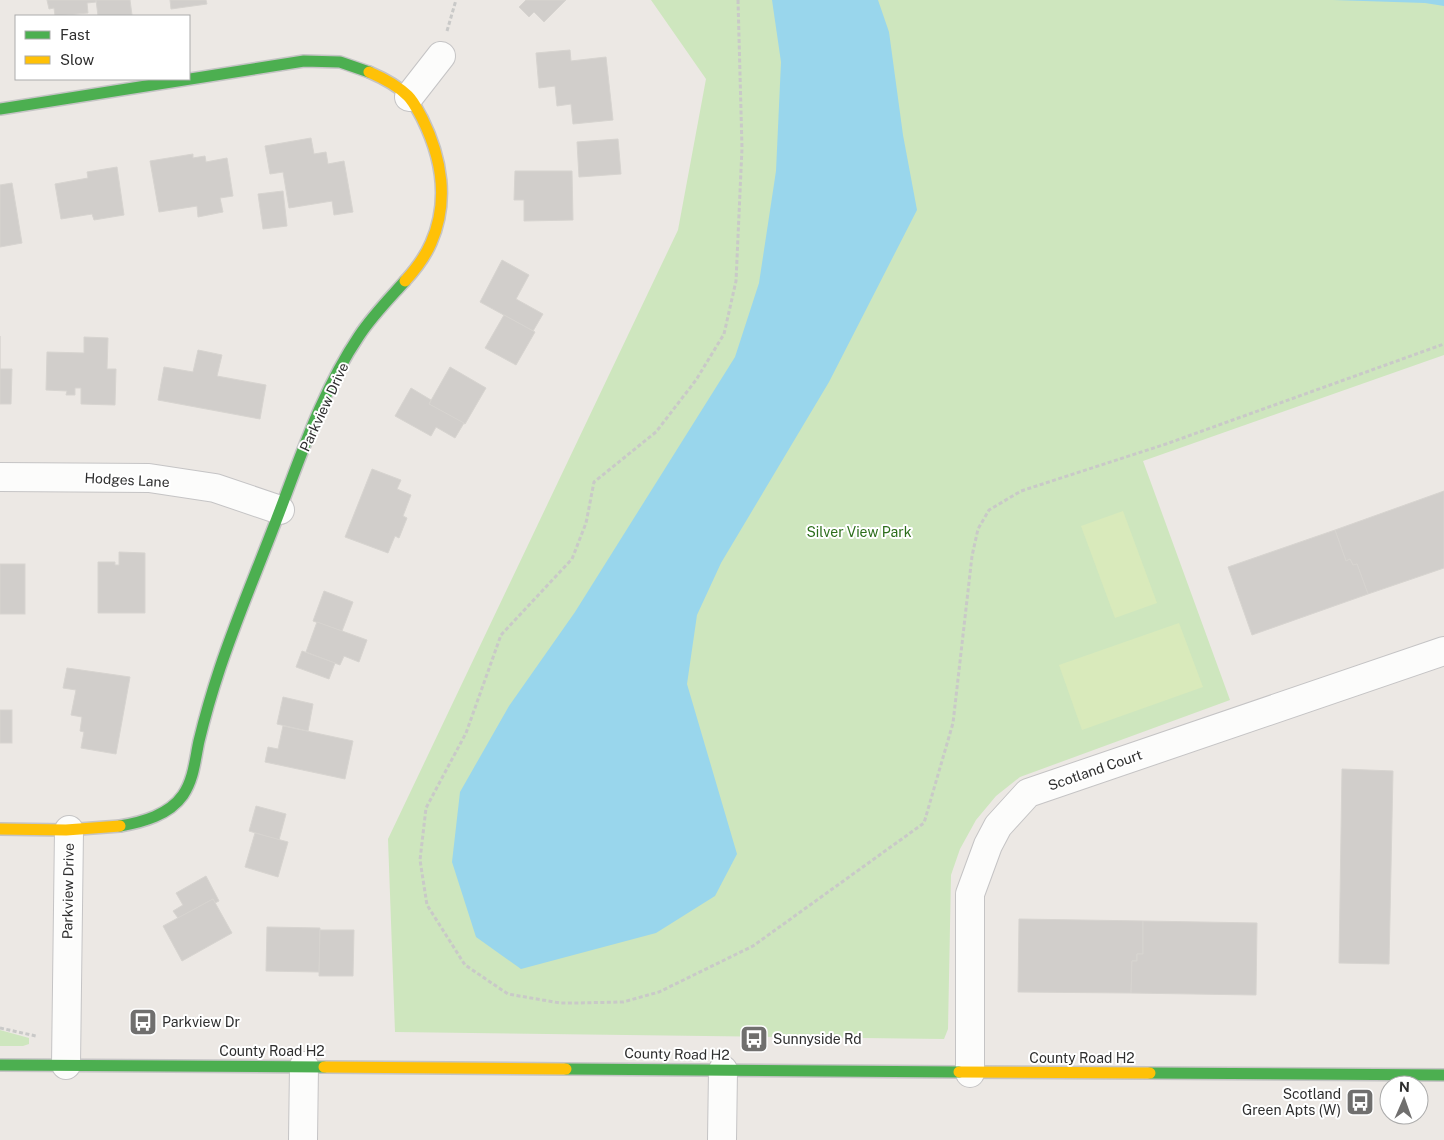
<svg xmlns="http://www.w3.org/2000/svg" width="1444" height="1140" font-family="'Public Sans',sans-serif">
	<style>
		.green { fill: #cee6be }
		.pitch { fill: #d9eabb }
		.water { fill: #99d6ec }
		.building { fill: #d1cecb; stroke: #d7d4d0 }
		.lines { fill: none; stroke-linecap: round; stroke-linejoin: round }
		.street-casing { stroke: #c5c4c5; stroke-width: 30 }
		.fast-casing { stroke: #c5c4c5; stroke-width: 14 }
		.slow-casing { stroke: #c5c4c5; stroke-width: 14 }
		.path { stroke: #c9c9c8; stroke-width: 3; stroke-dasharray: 4 2.5; stroke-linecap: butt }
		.street { stroke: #fcfcfb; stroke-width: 28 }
		.fast { stroke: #4caf50; stroke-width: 11 }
		.slow { stroke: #ffc107; stroke-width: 11 }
		.labels { text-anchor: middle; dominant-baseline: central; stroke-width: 4; stroke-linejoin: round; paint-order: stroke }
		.street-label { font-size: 14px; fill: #2e2e2e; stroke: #fff }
		.park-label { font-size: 14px; fill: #2c6e1b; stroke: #fff }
		.poi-label { font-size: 14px; fill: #2e2e2e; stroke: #fff; text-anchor: start }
	</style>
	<rect width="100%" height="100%" fill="#ece8e4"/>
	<g class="green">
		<polygon points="651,0 1444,0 1444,355 1143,461 1230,700 1020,777 996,796 976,820 960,849 951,875 948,1029 944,1039 395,1032 388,839 678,230 706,79"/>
		<polygon points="0,1030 29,1038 29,1044 23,1046 0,1046"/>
	</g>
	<g class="pitch">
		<polygon points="1123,511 1157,603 1115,618 1081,526"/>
		<polygon points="1179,623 1203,687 1082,730 1059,665"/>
	</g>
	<g class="water">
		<polygon points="772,0 878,0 889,32 903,135 917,210 829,382 721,563 697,615 687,684 737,854 715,896 656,933 521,969 476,937 452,862 460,792 509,706 575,612 735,357 759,283 776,171 781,62"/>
		<polygon points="1333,0 1444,0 1444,6 1425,3"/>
	</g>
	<g class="building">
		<polygon points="47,0 96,0 96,2 87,3 88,13 55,16 54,8 49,9"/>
		<polygon points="96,0 130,0 132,15 98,16"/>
		<polygon points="170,0 206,0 207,4 171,9"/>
		<polygon points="526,0 566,0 544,22 534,12 529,17 519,7"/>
		<polygon points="570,50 571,61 606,57 613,120 573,124 571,104 557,106 555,86 539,88 536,53"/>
		<polygon points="311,138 314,154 326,152 328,164 344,161 353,212 334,215 332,201 289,208 283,172 270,174 265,146"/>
		<polygon points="618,139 621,174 579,177 577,142"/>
		<polygon points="193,154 193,158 205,156 206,162 227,158 233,196 220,198 223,212 198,217 197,206 159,212 150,161"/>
		<polygon points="117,167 124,215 94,220 92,214 61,219 55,184 88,178 87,172"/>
		<polygon points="515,171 572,171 573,220 524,221 524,200 514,200"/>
		<polygon points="12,183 22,243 0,247 0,185"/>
		<polygon points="283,191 287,226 263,229 258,194"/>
		<polygon points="502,260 529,275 516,299 543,314 533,331 480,302"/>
		<polygon points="504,315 535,332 516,365 485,348"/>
		<polygon points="0,336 0,369 12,369 11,404 0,404"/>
		<polygon points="84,337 108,338 107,369 116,369 115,405 81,404 81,388 75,388 75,395 66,395 67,391 46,390 47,352 84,353"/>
		<polygon points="198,350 222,355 217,376 266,385 260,419 158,400 164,367 193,372"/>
		<polygon points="450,367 486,388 465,424 429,404"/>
		<polygon points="411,388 431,400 429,404 464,423 455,438 436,427 431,436 395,416"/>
		<polygon points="372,469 401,480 397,489 411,495 403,516 407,518 399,538 395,536 388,553 345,537"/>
		<polygon points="1444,491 1444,568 1368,594 1357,564 1353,565 1350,559 1346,561 1335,530"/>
		<polygon points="1335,530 1346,561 1350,559 1353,565 1357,564 1368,594 1252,635 1228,567"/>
		<polygon points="119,552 145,553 145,613 98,613 98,562 115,562 115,565 119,565"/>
		<rect x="0" y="564" width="25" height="50"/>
		<polygon points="324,591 353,602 342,631 313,621"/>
		<polygon points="317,622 367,640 359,662 344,656 340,665 306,652"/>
		<polygon points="302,651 335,663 329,679 296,667"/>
		<polygon points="67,668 130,677 116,754 81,748 84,732 80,731 82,717 71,715 76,690 63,688"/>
		<polygon points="283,697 313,704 308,731 277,724"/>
		<rect x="0" y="710" width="12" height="33"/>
		<polygon points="283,726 353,741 345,779 265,762 268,747 278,749"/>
		<polygon points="1342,769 1393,771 1389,964 1339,963"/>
		<polygon points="256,806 286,814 279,840 249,831"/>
		<polygon points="255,833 288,842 278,877 245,867"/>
		<polygon points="206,876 219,901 215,903 213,899 178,918 173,911 183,905 176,893"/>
		<polygon points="213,899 232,933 182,961 163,926"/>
		<polygon points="1019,919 1143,921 1143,954 1137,954 1137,961 1132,961 1131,993 1018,992"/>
		<polygon points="1143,921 1257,923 1256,995 1131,993 1132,961 1137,961 1137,954 1143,954"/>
		<polygon points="267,927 320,928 319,972 266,971"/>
		<polygon points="320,930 354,930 353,976 319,976"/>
	</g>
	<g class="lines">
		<defs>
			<g id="street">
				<polyline points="409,97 441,56"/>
				<polyline points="0,477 149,478 215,488 280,510"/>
				<polyline points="66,1065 69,830"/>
				<polyline points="970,1073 970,894 988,845 998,826 1028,793 1444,651"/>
				<polyline points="303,1140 304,1066"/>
				<polyline points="722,1140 723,1070"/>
			</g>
			<g id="fast">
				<polyline points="0,109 304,61 340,62 369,72"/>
				<path d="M120,826C143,822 169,815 183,795C194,779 195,759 199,741C205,716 212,692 220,668C236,620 256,573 274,526C299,462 320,394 359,336C372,316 389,299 405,281"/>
				<polyline points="0,1065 324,1067"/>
				<polyline points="566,1069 959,1072"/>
				<polyline points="1150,1073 1444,1075"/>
			</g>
			<g id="slow">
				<path d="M369,72C383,78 397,85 408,96C414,102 418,111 422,118C442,158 449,202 431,243C425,257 415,270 405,281"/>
				<polyline points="0,829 66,830 120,826"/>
				<polyline points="324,1067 566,1069"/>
				<polyline points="959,1072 1150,1073"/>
			</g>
		</defs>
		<use href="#street" class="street-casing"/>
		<use href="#fast" class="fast-casing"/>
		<use href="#slow" class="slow-casing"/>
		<g class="path">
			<polyline points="738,0 742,148 736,281 724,334 696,380 656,432 594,482 586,523 572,559 501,635 466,733 426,808 420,860 427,905 465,965 508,994 560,1003 575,1003 623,1002 659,992 753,946 924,823 953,723 972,556 978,529 989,510 1021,491 1166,444 1444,344"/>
			<polyline points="447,31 456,0"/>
			<polyline points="0,1028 36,1036"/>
		</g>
		<use href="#street" class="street"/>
		<use href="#fast" class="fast"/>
		<use href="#slow" class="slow"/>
	</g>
	<defs>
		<symbol id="bus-square" viewBox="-11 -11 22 22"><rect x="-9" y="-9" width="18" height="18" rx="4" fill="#706f6e" stroke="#fff"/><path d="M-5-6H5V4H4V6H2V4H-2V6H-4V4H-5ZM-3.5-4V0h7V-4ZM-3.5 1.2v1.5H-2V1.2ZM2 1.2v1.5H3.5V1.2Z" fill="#fff"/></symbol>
	</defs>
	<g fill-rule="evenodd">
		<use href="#bus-square" x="127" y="1006" width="32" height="32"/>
		<use href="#bus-square" x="738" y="1023" width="32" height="32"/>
		<use href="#bus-square" x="1344" y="1086" width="32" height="32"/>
	</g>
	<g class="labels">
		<g class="street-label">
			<text transform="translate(324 407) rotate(-65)">Parkview Drive</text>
			<text transform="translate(127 480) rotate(3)">Hodges Lane</text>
			<text transform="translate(1095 770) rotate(-19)">Scotland Court</text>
			<text transform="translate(68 891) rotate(-89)">Parkview Drive</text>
			<text x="272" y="1051">County Road H2</text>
			<text transform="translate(677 1054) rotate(1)">County Road H2</text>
			<text x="1082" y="1058">County Road H2</text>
		</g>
		<g class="park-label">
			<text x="859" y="532">Silver View Park</text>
		</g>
		<g class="poi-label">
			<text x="162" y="1022">Parkview Dr</text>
			<text x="773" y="1039">Sunnyside Rd</text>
			<text x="1341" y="1094" text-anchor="end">Scotland<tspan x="1341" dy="16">Green Apts (W)</tspan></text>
		</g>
	</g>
	<rect x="15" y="15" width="175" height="65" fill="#ffffff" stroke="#ababab"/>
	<rect x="25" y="31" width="25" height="8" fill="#4caf50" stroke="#ababab"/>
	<text x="60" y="40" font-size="15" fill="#2e2e2e">Fast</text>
	<rect x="25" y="56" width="25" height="8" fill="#ffc107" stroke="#ababab"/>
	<text x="60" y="65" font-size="15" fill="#2e2e2e">Slow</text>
	<g transform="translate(1404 1100) rotate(2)"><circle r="24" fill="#ffffff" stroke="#ababab"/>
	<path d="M0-4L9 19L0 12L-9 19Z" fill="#706f6e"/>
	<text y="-8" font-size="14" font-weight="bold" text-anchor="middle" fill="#2e2e2e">N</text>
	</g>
</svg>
